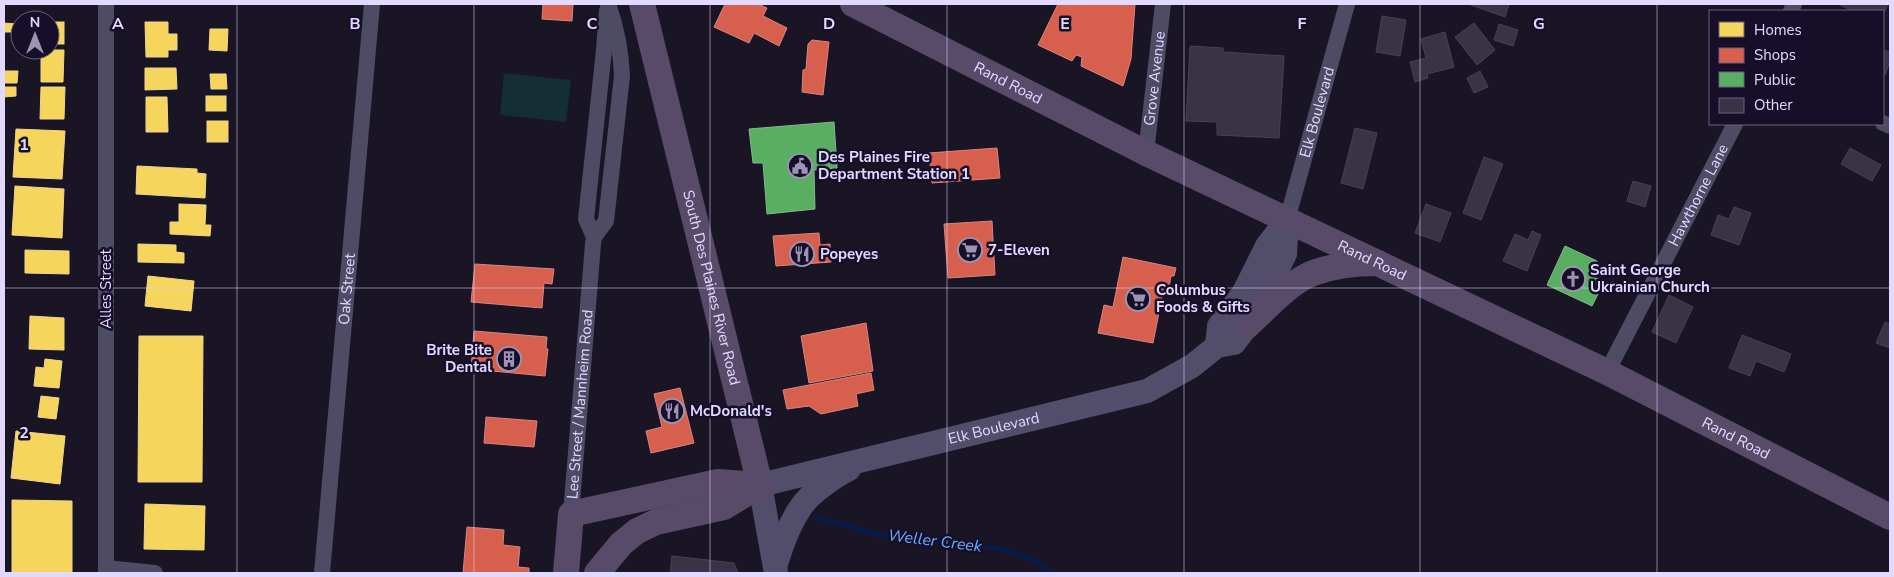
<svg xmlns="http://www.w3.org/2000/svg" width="1894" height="577" font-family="'Nunito Sans',sans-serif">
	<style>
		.green { fill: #132f33 }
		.homes { fill: #f6d55c; stroke: #f0d68d }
		.shops { fill: #d6604d; stroke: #d98482 }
		.public { fill: #5aae61; stroke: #82bb90 }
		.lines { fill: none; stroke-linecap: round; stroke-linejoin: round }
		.stream { stroke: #0a1a47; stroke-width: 5 }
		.building { fill: #393346; stroke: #474058 }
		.minor { stroke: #4e4b65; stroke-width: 16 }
		.secondary { stroke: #524d6b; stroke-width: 24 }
		.primary { stroke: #584b6a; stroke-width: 26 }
		.grid { fill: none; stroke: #e1d9ff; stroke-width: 1; stroke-opacity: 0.55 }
		.labels { text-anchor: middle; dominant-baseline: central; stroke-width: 5; stroke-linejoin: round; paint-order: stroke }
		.street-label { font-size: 15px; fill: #e1d9ff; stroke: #170f2a }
		.poi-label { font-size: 15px; font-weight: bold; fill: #e1d9ff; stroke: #170f2a; text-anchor: start }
		.water-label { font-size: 16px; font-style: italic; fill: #67abff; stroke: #170f2a }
		.grid-label { font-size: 16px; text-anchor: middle; font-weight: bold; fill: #e1d9ff; stroke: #170f2a; stroke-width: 5; stroke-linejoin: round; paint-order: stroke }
	</style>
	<rect width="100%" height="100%" fill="#1a1524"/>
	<polygon class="green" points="504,73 571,80 566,122 500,115"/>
	<g class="homes">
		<rect x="50" y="22" width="14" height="22"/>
		<polygon points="145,22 168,22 168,34 177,34 177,50 168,50 168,57 146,57"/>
		<polygon points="4,23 17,24 17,32 4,32"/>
		<polygon points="210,29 228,29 227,51 209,50"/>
		<polygon points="41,50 64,50 63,82 41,82"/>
		<polygon points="145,68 176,68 177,89 145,90"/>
		<polygon points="4,71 18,71 17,83 4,83"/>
		<polygon points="210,74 226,74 227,89 211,89"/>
		<polygon points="4,87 16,87 16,96 4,97"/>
		<polygon points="41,87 65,87 64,119 40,119"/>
		<rect x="206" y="96" width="20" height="15"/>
		<polygon points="146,97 167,97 168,132 146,132"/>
		<rect x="207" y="121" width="21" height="21"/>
		<polygon points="16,129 65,131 62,179 13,177"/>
		<polygon points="137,166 197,169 197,173 206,174 205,198 136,194"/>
		<polygon points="15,186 64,189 62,238 12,235"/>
		<polygon points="179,204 206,205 205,225 211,225 210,236 170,234 170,222 179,222"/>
		<polygon points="138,244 176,245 176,252 184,253 184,263 138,262"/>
		<polygon points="25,250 69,251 69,274 25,273"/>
		<polygon points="148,276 194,281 191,311 145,306"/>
		<polygon points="30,316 64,318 64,350 29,349"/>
		<polygon points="139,336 203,336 202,482 138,482"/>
		<polygon points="45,359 62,361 59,388 34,386 36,367 44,368"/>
		<polygon points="41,396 59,398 56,419 38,417"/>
		<polygon points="16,431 65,436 60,484 11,478"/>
		<polygon points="12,500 72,501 72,573 12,573"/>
		<polygon points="145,504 205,506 204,550 144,549"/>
	</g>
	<g class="shops">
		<polygon points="543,4 573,4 572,21 542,19"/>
		<polygon points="725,4 758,4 767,8 763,16 787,28 779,46 754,33 749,43 714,27"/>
		<polygon points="1058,4 1135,4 1131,59 1123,86 1081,66 1082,57 1076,55 1072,61 1038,45"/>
		<polygon points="812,40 829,42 823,95 802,92 803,70 806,69 808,44"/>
		<polygon points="997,148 1000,178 932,183 929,153"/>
		<polygon points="992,221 995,275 948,278 944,224"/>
		<polygon points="819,233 820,245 830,244 831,262 776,266 773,236"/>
		<polygon points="1123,257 1176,268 1174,276 1171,276 1168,293 1163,292 1153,343 1098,333 1104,305 1113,307"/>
		<polygon points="475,264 554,269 552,284 544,283 542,308 471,302"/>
		<polygon points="866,323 873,371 809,383 801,336"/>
		<polygon points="474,331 547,337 546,349 548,349 545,376 471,369"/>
		<polygon points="871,373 874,390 856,394 858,406 821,414 809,406 787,409 783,390"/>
		<polygon points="680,388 694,443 651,453 646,431 662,427 654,394"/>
		<polygon points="486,417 537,421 534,447 484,443"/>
		<polygon points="467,527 504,530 503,545 520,547 518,567 529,568 529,573 463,573"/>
	</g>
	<g class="public">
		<polygon points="834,122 837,168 814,170 815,209 767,214 763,163 753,163 749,129"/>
		<polygon points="1565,246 1597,261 1590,275 1604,282 1592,306 1547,285"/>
	</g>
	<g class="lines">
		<polyline class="stream" points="815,517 877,534 1002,549 1035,560 1052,573"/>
	</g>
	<g class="building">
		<polygon points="1471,4 1509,4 1505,17 1471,5"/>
		<polygon points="1841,4 1888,4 1883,15 1883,11 1853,11 1840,5"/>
		<polygon points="1382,16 1406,20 1400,56 1376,52"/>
		<polygon points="1474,23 1495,50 1477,65 1455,37"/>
		<polygon points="1499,24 1518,30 1513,46 1494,40"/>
		<polygon points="1445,32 1454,67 1427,74 1428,78 1415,82 1410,62 1426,58 1421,39"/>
		<polygon points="1190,46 1223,48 1223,52 1284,56 1279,138 1217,135 1217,122 1186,121"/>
		<polygon points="1883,50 1890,52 1890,61 1885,75 1883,74"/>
		<polygon points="1480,71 1488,87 1474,93 1467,78"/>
		<polygon points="1355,128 1377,133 1363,189 1341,183"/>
		<polygon points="1850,148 1881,165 1872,181 1841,164"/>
		<polygon points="1484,157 1503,164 1481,220 1463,213"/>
		<polygon points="1633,181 1651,186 1645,207 1627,201"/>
		<polygon points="1426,204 1451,213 1440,242 1415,233"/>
		<polygon points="1734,207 1751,213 1739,245 1711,235 1718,215 1729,219"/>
		<polygon points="1532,231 1541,235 1527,271 1503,261 1515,234 1528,240"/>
		<polygon points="1669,295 1693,307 1676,343 1652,332"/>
		<polygon points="1885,322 1890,324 1890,348 1876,343"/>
		<polygon points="1742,335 1791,354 1784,372 1756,361 1750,376 1729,368"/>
		<polygon points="672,556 734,563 738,573 670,573"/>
	</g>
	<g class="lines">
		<g class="minor">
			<polyline points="106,4 106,573"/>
			<polyline points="1791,11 1794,4"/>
			<polyline points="1883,123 1890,126"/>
			<path id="s1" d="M1146,153L1163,4"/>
			<path id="s2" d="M1287,220L1347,4"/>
			<polyline points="594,237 586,219 604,50 607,10"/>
			<path id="s3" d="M1607,372L1735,124"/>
			<path id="s4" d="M571,514L593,244L594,237L606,221L622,76C621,49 617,29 608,4"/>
			<polyline points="106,568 155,573"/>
			<path id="s5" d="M322,573L372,4"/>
		</g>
		<g class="secondary">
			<polyline points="1217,346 1219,326 1244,292 1267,246 1287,220"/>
			<path d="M776,564C782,544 789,524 801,507C809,494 835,476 849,469"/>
			<path id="s6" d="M776,573L760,485L1147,391L1192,366L1217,346L1234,343L1247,326L1264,296L1285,254L1287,220"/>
		</g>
		<g class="primary">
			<path id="s7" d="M642,4L760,485"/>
			<path id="s8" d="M853,4L1146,153L1607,372L1890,517"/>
			<path d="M1247,326C1267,308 1288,283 1313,273C1332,266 1358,263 1378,263"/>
			<polyline points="566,573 571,514 718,482 760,485"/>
			<polyline points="597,573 621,544 637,531 656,522 724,507 760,485"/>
		</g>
	</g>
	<path class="grid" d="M237,4V573M474,4V573M710,4V573M947,4V573M1184,4V573M1420,4V573M1657,4V573M4,288H1890"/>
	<defs>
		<symbol id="civic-ring" viewBox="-11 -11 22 22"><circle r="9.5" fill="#170f2a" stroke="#9b94b2" stroke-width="1.5"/><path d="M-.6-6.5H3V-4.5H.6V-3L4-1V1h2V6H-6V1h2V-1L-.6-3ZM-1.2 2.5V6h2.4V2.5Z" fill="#9b94b2"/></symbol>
		<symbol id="supermarket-ring" viewBox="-11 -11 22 22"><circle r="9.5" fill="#170f2a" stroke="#9b94b2" stroke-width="1.5"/><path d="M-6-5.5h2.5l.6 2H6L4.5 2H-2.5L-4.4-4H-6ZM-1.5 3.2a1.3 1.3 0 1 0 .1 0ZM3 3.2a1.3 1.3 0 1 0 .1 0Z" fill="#9b94b2"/></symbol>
		<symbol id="restaurant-ring" viewBox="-11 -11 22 22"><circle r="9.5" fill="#170f2a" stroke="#9b94b2" stroke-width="1.5"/><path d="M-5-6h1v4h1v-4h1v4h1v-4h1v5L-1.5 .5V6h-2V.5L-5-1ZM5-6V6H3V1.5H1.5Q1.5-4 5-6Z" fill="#9b94b2"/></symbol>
		<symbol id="church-ring" viewBox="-11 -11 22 22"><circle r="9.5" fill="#170f2a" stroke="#9b94b2" stroke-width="1.5"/><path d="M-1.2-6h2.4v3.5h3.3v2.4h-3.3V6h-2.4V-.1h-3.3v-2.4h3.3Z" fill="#9b94b2"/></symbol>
		<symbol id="building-ring" viewBox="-11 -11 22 22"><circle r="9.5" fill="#170f2a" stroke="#9b94b2" stroke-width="1.5"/><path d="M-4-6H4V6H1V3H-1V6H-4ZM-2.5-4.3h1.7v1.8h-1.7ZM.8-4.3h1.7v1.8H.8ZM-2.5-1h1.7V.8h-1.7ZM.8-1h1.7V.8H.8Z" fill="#9b94b2"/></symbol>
	</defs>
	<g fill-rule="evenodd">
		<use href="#civic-ring" x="786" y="152" width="28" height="28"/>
		<use href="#supermarket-ring" x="956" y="236" width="28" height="28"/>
		<use href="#restaurant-ring" x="788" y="240" width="28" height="28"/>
		<use href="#church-ring" x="1559" y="265" width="28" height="28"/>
		<use href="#supermarket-ring" x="1124" y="285" width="28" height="28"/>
		<use href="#building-ring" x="495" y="345" width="28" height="28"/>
		<use href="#restaurant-ring" x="658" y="397" width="28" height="28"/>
	</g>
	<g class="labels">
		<g class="street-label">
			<text stroke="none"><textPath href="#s1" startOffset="75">Grove Avenue</textPath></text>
			<text stroke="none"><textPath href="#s8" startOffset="174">Rand Road</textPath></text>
			<text stroke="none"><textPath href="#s2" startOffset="112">Elk Boulevard</textPath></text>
			<text stroke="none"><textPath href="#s3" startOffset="199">Hawthorne Lane</textPath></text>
			<text stroke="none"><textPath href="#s8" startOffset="579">Rand Road</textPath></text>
			<text stroke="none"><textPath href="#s5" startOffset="285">Oak Street</textPath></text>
			<text stroke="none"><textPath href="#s7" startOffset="292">South Des Plaines River Road</textPath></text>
			<text transform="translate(106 289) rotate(-90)">Alles Street</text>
			<text stroke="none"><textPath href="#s4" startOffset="110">Lee Street / Mannheim Road</textPath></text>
			<text stroke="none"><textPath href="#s6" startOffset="330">Elk Boulevard</textPath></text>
			<text stroke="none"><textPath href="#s8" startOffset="984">Rand Road</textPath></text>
		</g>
		<g class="poi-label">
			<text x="818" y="157">Des Plaines Fire<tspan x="818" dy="17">Department Station 1</tspan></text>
			<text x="988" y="250">7-Eleven</text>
			<text x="820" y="254">Popeyes</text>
			<text x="1590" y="270">Saint George<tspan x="1590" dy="17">Ukrainian Church</tspan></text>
			<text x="1156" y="290">Columbus<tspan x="1156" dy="17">Foods &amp; Gifts</tspan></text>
			<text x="492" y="350" text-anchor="end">Brite Bite<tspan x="492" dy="17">Dental</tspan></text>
			<text x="690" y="411">McDonald's</text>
		</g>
		<g class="water-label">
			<text transform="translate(935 541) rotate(7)">Weller Creek</text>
		</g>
	</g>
	<g class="grid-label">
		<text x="118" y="29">A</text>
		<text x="355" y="29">B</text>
		<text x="592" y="29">C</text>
		<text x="829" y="29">D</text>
		<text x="1065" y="29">E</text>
		<text x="1302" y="29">F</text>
		<text x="1539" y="29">G</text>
		<text x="24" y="150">1</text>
		<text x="24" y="438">2</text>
	</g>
	<rect width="1894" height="577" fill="none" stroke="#e1d9ff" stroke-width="10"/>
	<rect x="1709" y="10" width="175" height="115" fill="#170f2a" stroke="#68607f"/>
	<rect x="1719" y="22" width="25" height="15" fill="#f6d55c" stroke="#68607f"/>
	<text x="1754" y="35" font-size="15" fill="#e1d9ff">Homes</text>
	<rect x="1719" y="48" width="25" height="15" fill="#d6604d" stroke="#68607f"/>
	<text x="1754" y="60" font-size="15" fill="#e1d9ff">Shops</text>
	<rect x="1719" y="72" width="25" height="15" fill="#5aae61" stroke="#68607f"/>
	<text x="1754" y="85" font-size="15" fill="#e1d9ff">Public</text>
	<rect x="1719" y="98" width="25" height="15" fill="#393346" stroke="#68607f"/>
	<text x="1754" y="110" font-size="15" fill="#e1d9ff">Other</text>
	<g transform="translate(35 35)"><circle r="24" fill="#170f2a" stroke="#68607f"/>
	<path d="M0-4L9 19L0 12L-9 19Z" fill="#9b94b2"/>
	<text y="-8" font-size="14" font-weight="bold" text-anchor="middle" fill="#e1d9ff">N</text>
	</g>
</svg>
